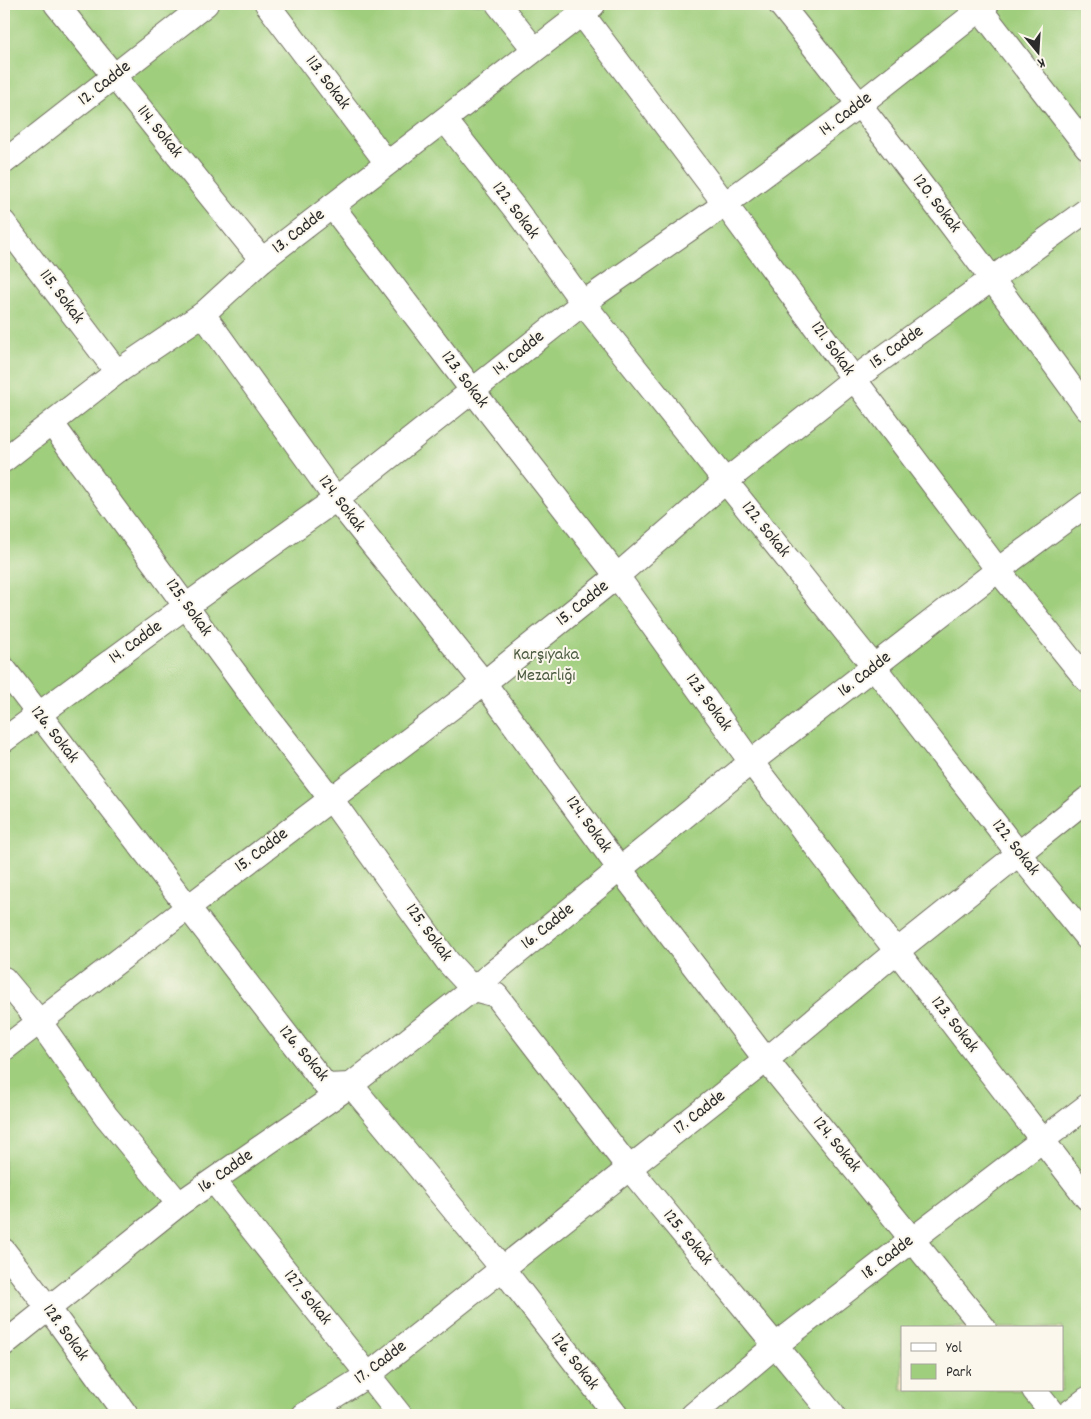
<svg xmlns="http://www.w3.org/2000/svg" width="1091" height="1419" font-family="Dekko,sans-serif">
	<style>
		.green { fill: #9fce7c; stroke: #657c54; fill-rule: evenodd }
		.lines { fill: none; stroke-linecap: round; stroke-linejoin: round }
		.minor-casing { stroke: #6e6a5d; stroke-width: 26 }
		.minor { stroke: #fff; stroke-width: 24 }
		.labels { text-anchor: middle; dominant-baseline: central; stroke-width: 4; stroke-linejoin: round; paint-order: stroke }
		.street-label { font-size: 18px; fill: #2b2b2b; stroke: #fbf7ec }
		.park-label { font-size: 18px; fill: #4e5c43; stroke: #fbf7ec }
	</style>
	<rect width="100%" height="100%" fill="#fbf7ec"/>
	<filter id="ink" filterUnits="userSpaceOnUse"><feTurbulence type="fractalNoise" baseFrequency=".02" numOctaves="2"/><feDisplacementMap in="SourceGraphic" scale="10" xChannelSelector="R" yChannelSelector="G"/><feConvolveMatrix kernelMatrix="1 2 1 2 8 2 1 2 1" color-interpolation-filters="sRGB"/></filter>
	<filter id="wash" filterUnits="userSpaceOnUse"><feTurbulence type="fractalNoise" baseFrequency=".0096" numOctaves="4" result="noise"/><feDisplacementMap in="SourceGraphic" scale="20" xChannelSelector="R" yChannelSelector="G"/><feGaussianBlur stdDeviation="1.12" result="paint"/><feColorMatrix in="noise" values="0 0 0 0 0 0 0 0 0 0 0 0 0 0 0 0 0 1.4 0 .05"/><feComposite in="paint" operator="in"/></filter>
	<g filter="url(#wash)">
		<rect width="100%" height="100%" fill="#eadeba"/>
		<path class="green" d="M4,4H1087V1415H4ZM902,1328H1062V1390H902Z"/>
	</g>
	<g filter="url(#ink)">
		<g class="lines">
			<defs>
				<g id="minor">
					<polyline points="56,4 262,260"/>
					<polyline points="267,4 387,163"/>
					<polyline points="498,4 534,49"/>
					<path d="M780,4C886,136 988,272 1087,409"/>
					<polyline points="976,4 1087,147"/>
					<polyline points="582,14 725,204 854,379 998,570 1087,680"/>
					<polyline points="445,120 516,210 583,303 874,667 1018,853 1087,938"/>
					<polyline points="4,162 206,4"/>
					<polyline points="332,206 473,391 617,576 751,762 1087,1198"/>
					<polyline points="4,223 117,372"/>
					<polyline points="203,314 336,499 484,683 619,868 766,1060 984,1328"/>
					<polyline points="52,424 265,714 331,799 448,962 473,989 496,995 629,1168 833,1415"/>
					<polyline points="4,460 117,372 203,314 262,260 593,5"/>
					<polyline points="4,669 326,1086 351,1085 502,1268 616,1415"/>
					<polyline points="4,740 186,606 336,499 583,303 725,204 860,104 987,4"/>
					<polyline points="4,979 39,1021 106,1116 179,1204"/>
					<polyline points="4,1049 187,908 484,683 617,576 726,481 854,379 1087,210"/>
					<polyline points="214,1181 400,1415"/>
					<polyline points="4,1251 49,1309 126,1415"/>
					<polyline points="4,1344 179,1204 351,1085 473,989 751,762 998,570 1087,504"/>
					<polyline points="1034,1390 1054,1415"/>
					<polyline points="304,1415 368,1375 766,1060 897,951 1087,799"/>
					<polyline points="693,1415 776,1345 913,1239 1087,1106"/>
					<polyline points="1066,1415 1087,1399"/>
				</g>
			</defs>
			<use href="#minor" class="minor-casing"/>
			<use href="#minor" class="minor"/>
		</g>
	</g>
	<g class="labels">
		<g class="street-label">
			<text transform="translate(327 83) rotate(53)">113. Sokak</text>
			<text transform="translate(105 84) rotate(-38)">12. Cadde</text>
			<text transform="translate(846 115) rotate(-37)">14. Cadde</text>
			<text transform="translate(159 132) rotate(51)">114. Sokak</text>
			<text transform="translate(936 204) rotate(53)">120. Sokak</text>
			<text transform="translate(515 211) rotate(53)">122. Sokak</text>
			<text transform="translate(299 232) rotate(-38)">13. Cadde</text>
			<text transform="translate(61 297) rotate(53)">115. Sokak</text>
			<text transform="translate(897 348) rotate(-36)">15. Cadde</text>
			<text transform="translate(832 349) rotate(54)">121. Sokak</text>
			<text transform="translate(519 354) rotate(-39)">14. Cadde</text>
			<text transform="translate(464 380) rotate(53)">123. Sokak</text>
			<text transform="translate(341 504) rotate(53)">124. Sokak</text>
			<text transform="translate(765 530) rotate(51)">122. Sokak</text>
			<text transform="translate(583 604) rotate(-39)">15. Cadde</text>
			<text transform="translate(188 608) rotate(54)">125. Sokak</text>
			<text transform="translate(136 643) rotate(-36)">14. Cadde</text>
			<text transform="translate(865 675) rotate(-38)">16. Cadde</text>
			<text transform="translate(708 703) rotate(54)">123. Sokak</text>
			<text transform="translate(54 735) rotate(52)">126. Sokak</text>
			<text transform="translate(588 825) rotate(54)">124. Sokak</text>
			<text transform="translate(1015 848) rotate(52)">122. Sokak</text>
			<text transform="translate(262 851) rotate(-37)">15. Cadde</text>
			<text transform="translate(548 927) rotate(-39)">16. Cadde</text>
			<text transform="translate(428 933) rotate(54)">125. Sokak</text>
			<text transform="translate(954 1025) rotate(52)">123. Sokak</text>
			<text transform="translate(303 1054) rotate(50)">126. Sokak</text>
			<text transform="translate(700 1113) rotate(-38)">17. Cadde</text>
			<text transform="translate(836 1145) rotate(51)">124. Sokak</text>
			<text transform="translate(226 1172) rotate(-35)">16. Cadde</text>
			<text transform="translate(687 1238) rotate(50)">125. Sokak</text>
			<text transform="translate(888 1258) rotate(-38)">18. Cadde</text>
			<text transform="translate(307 1298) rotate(51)">127. Sokak</text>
			<text transform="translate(65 1333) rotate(54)">128. Sokak</text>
			<text transform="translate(574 1362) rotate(52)">126. Sokak</text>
			<text transform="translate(381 1363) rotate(-37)">17. Cadde</text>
		</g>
		<g class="park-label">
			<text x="546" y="655">Karşıyaka<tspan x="546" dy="21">Mezarlığı</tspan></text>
		</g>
	</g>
	<rect width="1091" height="1419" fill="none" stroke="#fbf7ec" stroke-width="20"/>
	<rect x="901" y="1326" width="162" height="65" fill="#fbf7ec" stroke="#a8a59f"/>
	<rect x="911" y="1343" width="25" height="8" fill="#ffffff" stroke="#a8a59f"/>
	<text x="946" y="1352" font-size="15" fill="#2b2b2b">Yol</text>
	<rect x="911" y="1364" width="25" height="15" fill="#9fce7c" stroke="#a8a59f"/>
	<text x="946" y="1376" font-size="15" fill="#2b2b2b">Park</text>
	<g transform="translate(1038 52) rotate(162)" stroke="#fbf7ec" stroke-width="4" paint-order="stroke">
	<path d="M0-4L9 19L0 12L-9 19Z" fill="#2b2b2b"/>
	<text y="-8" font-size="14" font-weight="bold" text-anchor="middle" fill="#2b2b2b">K</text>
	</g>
</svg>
